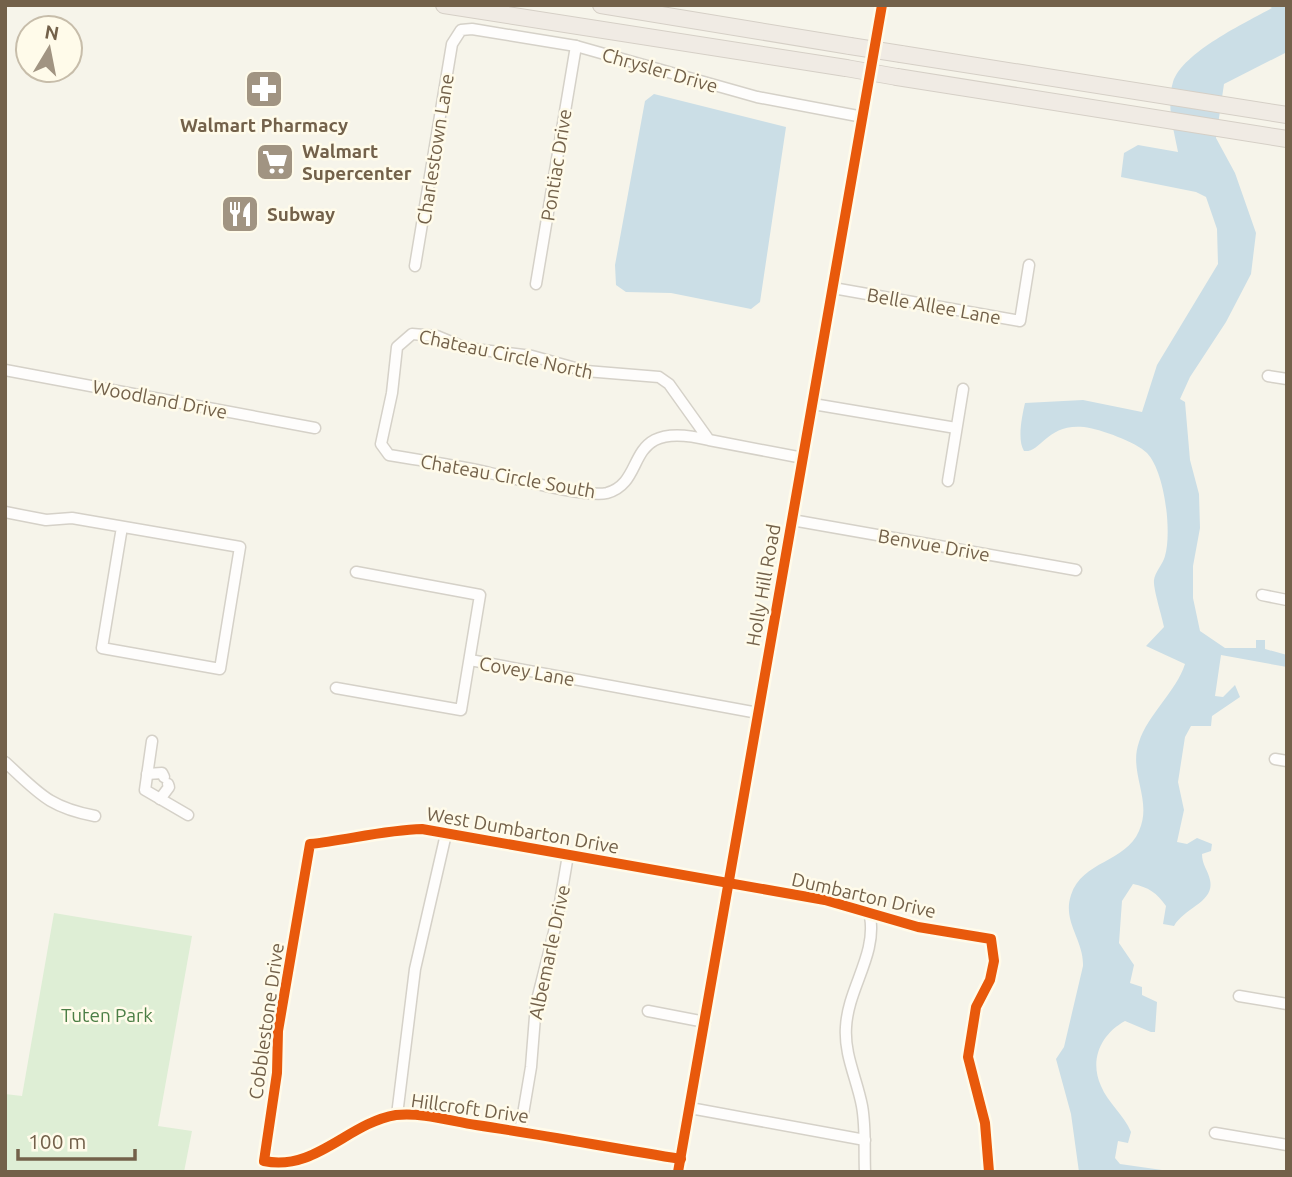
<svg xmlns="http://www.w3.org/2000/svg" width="1292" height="1177" font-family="Ubuntu,sans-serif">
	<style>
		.green { fill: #deeed5 }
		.water { fill: #cbdee6 }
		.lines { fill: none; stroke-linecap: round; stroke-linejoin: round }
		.minor-casing { stroke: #d5d1c8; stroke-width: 13 }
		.highway-casing { stroke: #d5cfc6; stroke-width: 18 }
		.minor { stroke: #fefdfc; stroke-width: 10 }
		.highway { stroke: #f0ebe4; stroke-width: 16 }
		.highway-bridge-casing { stroke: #d5cfc6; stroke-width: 18; stroke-linecap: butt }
		.highway-bridge { stroke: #f0ebe4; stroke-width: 16 }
		.cycleway-casing { stroke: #fffbea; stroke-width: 15 }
		.cycleway { stroke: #e8590c; stroke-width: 10 }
		.labels { text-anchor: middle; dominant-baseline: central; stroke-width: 5; stroke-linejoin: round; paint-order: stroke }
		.street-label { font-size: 19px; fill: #73614a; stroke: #fffbea }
		.poi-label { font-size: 19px; font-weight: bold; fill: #73614a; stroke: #fffbea; text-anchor: start }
		.park-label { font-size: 19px; fill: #4b7e45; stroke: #fffbea }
	</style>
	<rect width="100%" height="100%" fill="#f6f4ea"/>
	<polygon class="green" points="54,913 192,936 158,1126 192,1131 184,1172 5,1172 5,1094 22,1096"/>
	<g class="water">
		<path d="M1267,5H1287V52L1224,84L1216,138L1235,173L1256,233L1251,274L1226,322L1190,377L1180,399L1185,402L1190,460L1199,494L1200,528L1193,566V598L1200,631L1225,648H1256V640H1265V649L1287,655V667L1221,655L1215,696L1223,697L1235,685L1240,697L1212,716L1211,726H1191L1185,737L1178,782L1184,810L1177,842L1187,844L1197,838L1212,844L1211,851L1202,854C1202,865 1208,870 1210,880C1215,902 1185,907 1174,926L1163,924L1166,906C1157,893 1148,887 1133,884L1122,901L1119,943L1134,965L1130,983L1142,987V995L1157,1002L1155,1032H1151L1125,1021C1101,1034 1089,1060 1101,1086C1108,1103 1124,1115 1131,1132L1128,1143L1118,1141L1115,1158L1120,1164L1176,1172H1079L1071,1114L1056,1059L1064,1047L1083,966C1084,940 1062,922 1071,895C1082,861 1126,862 1139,831C1153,800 1128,773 1139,742C1148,714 1176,692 1185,664L1146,646L1164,627C1162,616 1153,589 1154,580C1155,572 1163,564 1165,556C1172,532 1165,472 1147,453C1136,442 1100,429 1084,427C1047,423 1041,453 1024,451C1017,440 1022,416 1025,403L1083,400L1142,412L1157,365L1218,264L1217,229L1206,197L1196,192L1121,177L1124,153L1138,145L1178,152C1174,130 1166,105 1173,82C1183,52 1245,23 1272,8Z"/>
		<polygon points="654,94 786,127 760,302 751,309 671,293 626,292 616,285 615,265 645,101"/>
	</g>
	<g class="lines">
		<defs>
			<g id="minor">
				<polyline points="415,266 452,44 461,30 472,29 576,46 757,97 863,117"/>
				<polyline points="536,284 576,46"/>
				<polyline points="833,288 1020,321 1029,265"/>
				<polyline points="5,370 315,428"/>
				<polyline points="1268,376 1287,379"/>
				<polyline points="813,404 956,428"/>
				<path d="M709,440C620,418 650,481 607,493C586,498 514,478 490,473C457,465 423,461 389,455L381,444L392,393L397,347L412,334L437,336L466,348L532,356L586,371L659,377L669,384L709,440L803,458"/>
				<polyline points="948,481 963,389"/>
				<polyline points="5,512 46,520 72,518 240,547 220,669 102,648 122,527"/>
				<polyline points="792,520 1076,570"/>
				<polyline points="1262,595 1287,600"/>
				<polyline points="470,660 758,713"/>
				<polyline points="336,688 461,710 480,595 356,572"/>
				<polyline points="152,741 145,790 188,815"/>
				<polyline points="1275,759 1287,761"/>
				<path d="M5,762C39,793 48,807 95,816"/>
				<polyline points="147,774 162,773 164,777"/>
				<polyline points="160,799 169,787 168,784"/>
				<polyline points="1239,996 1287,1004"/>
				<polyline points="648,1011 705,1022"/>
				<polyline points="690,1108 865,1140"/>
				<polyline points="397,1115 415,969 446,834"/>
				<polyline points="520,1132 531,1067 536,1004 557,920 568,855"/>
				<polyline points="1215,1133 1287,1145"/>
				<path d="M681,1159C612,1148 544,1135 476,1125C451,1121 421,1112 396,1115C348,1123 315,1172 264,1161L277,1073L278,1031L310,844C347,840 385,830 422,829L825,900L918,927L991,939L994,961L990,980L976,1007L968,1057L985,1123L989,1172"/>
				<polyline points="678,1172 882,5"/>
				<path d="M865,1172C864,1150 866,1128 862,1106C857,1079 844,1055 846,1027C848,988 877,955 870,916"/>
			</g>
			<g id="highway">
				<polyline points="444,5 846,68"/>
				<polyline points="601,5 850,46"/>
				<polyline points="901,54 1287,115"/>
				<polyline points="897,77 1287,139"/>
			</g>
		</defs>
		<use href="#minor" class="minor-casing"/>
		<use href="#highway" class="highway-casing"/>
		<use href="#minor" class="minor"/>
		<use href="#highway" class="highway"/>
		<defs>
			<g id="highway-bridge">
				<polyline points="850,46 901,54"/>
				<polyline points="846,68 897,77"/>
			</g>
		</defs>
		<use href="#highway-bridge" class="highway-bridge-casing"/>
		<use href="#highway-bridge" class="highway-bridge"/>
		<defs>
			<g id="cycleway">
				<path d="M681,1159C612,1148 544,1135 476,1125C451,1121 421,1112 396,1115C348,1123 315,1172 264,1161L277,1073L278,1031L310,844C347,840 385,830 422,829L825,900L918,927L991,939L994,961L990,980L976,1007L968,1057L985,1123L989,1172"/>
				<polyline points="678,1172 882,5"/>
			</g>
		</defs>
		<use href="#cycleway" class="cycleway-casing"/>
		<use href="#cycleway" class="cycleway"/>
	</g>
	<defs>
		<symbol id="pharmacy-square" viewBox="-11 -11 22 22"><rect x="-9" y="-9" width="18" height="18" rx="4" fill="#a19482" stroke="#fffbea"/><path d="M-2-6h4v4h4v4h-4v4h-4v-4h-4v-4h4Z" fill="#fff"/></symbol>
		<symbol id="supermarket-square" viewBox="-11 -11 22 22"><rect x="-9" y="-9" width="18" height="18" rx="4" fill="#a19482" stroke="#fffbea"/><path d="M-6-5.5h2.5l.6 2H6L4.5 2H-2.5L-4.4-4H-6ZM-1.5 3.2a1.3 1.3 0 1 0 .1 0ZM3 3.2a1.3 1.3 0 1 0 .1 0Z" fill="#fff"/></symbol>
		<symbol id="restaurant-square" viewBox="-11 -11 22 22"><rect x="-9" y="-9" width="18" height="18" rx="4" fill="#a19482" stroke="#fffbea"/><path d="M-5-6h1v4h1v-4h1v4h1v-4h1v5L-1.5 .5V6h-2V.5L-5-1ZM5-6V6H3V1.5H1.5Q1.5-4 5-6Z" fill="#fff"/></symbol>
	</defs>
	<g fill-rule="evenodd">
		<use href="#pharmacy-square" x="242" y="67" width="44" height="44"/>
		<use href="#supermarket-square" x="253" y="140" width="44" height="44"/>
		<use href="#restaurant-square" x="218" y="192" width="44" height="44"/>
	</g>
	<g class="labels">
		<g class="street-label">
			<text transform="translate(660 70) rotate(16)">Chrysler Drive</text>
			<text transform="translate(435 149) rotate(-81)">Charlestown Lane</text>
			<text transform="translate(556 165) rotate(-81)">Pontiac Drive</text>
			<text transform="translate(934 306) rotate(10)">Belle Allee Lane</text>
			<text transform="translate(506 354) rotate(12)">Chateau Circle North</text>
			<text transform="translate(160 399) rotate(11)">Woodland Drive</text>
			<text transform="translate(508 476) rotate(10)">Chateau Circle South</text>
			<text transform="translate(934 545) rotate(10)">Benvue Drive</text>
			<text transform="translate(763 585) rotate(-80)">Holly Hill Road</text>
			<text transform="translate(527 671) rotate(10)">Covey Lane</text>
			<text transform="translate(523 830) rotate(10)">West Dumbarton Drive</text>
			<text transform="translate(864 895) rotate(13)">Dumbarton Drive</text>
			<text transform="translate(549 952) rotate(-78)">Albemarle Drive</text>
			<text transform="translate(266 1021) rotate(-82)">Cobblestone Drive</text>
			<text transform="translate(470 1108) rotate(8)">Hillcroft Drive</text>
		</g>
		<g class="poi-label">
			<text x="264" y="125" text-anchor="middle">Walmart Pharmacy</text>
			<text x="302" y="151">Walmart<tspan x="302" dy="22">Supercenter</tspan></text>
			<text x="267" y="214">Subway</text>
		</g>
		<g class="park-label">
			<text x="107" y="1015">Tuten Park</text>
		</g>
	</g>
	<rect width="1292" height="1177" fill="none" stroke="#73614a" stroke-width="14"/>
	<g transform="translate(49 49) rotate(10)"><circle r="33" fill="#fffbea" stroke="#c7bdaa" stroke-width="2"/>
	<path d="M0-5L12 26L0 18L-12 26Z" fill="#a19482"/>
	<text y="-10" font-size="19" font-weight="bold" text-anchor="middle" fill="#73614a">N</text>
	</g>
	<path d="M18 1149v10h117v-10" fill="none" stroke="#73614a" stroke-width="3.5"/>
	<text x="28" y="1149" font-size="21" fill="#73614a" stroke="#fffbea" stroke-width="5" paint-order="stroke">100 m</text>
</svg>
